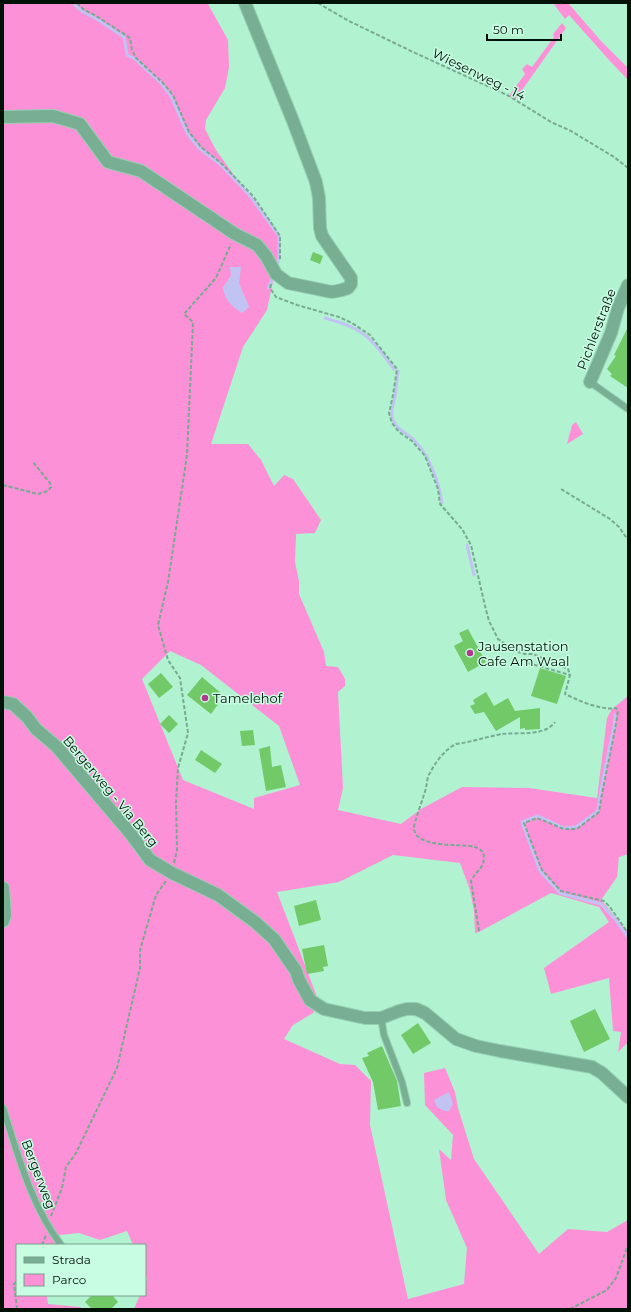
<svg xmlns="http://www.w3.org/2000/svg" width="631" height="1312" font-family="Montserrat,sans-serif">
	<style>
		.green { fill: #fc91d7; fill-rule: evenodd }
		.water { fill: #c1c4f2 }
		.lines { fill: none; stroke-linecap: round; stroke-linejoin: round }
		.stream { stroke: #c1c4f2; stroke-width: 3 }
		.building { fill: #71c967 }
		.lane-casing { stroke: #95cfb1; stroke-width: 8 }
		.street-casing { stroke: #95cfb1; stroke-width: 14 }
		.path { stroke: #78aa90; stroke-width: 2; stroke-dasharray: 4 2; stroke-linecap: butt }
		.lane { stroke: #78af93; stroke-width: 6 }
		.street { stroke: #78af93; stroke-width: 12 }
		.poi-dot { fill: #b0388c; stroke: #c9fde2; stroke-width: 1.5 }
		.labels { text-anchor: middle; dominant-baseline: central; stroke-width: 3; stroke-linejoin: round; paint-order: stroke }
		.street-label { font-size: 13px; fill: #001107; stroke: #c9fde2 }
		.poi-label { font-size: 13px; fill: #001107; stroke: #c9fde2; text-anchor: start }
	</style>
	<rect width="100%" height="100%" fill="#b1f3d1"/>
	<g class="green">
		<path d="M3,3H232L208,4L228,40L229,67L225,88L206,120L205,129L216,150L278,237V257L267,310L243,347L211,444H248L261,460L274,486L284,475L293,479L321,520L315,533L296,534L295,562L299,581V594L324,652L326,666L338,667L345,679V686L338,692L343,788L338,810L401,824L421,809L462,787L529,788L597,798L607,718L612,709L628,696V854L619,857L617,877L601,900L628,932V1042L618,1052L621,1032L613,1031L609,978L551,994L544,968L609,922L599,907L551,893L479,932L475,933L474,911L470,890L460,863L393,855L339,882L277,892L319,1002L313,1013L293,1025L284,1039L340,1064L355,1065L371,1081L370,1125L408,1299L464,1284L467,1248L446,1200L439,1149L451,1160L453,1135L425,1105L424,1073L445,1068L455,1092L458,1108L474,1159L539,1254L568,1229L607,1232L628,1220V1309H134L140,1295H145V1284L147,1279L145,1273V1245H133L127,1231L100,1240L79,1233L60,1235L57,1245H17V1295H47L48,1304L80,1307L82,1309H3ZM231,276L239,284L249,307L223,288ZM170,651L201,665L279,726L300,785L254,798V809L183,780L142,679Z"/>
		<polygon points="553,3 568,3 601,41 628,68 628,80 609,60 569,15 565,19"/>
		<polygon points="562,23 566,28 515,100 509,96 525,74 522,69 527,64 532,67 554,37 553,34"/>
		<polygon points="576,422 583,434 567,444 572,425"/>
	</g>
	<g class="water">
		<path d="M230,267H241L239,284L249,307L242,313C232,307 225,300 223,288L231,276Z"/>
		<polygon points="449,1092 453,1104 449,1111 444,1111 437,1107 434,1100"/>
	</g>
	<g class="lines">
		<g class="stream">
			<polyline points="75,3 75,5 83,12 95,18 124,37 127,55 135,59 161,83 171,96 187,133 199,148 221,165 251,197 269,222 279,236 279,257 277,266"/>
			<polyline points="268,288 274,275"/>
			<path d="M325,318C339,322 354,326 366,336C377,345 386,358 394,369"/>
			<path d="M398,371C397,380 396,388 395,396C393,405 390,412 393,420C396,429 406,433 413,439C429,454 439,482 442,503"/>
			<polyline points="467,545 474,575"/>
			<path d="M615,715C615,729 610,742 608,755C604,774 600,792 598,811L576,827L564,828L538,816L522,822L540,871L560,893L601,904L615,919L628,937"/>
		</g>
	</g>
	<g class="building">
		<polygon points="313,252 323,256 320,264 310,260"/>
		<polygon points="628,327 628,388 610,376 612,374 607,369 616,356 614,355"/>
		<polygon points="468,629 486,662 468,672 454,646 463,641 459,633"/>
		<polygon points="540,668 566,676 557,704 531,696"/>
		<polygon points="161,673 173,687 159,698 148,684"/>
		<polygon points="202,677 222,694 216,701 219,703 211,714 187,695"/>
		<polygon points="486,692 494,706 508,698 515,711 540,708 540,729 525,730 525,728 520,729 520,717 496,731 484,712 475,714 470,706 475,704 473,700"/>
		<polygon points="169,715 178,724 169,733 160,724"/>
		<polygon points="253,730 255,745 242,746 240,731"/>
		<polygon points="270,746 272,767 281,765 286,787 266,791 259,749"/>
		<polygon points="201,750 222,764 215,773 195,760"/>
		<polygon points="316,900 321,920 299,926 294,906"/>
		<polygon points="324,945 328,966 323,967 324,971 307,974 302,949"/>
		<polygon points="595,1009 610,1039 584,1052 570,1021"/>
		<polygon points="418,1023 431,1043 413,1054 401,1035"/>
		<polygon points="382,1046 397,1081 401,1106 378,1110 373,1082 362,1058 369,1056 367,1053"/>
		<polygon points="92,1295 112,1295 118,1302 111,1309 92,1309 85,1302"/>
	</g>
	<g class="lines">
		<defs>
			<g id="lane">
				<polyline points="590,382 628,409"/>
				<polyline points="381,1018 384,1035 402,1082 407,1103"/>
				<path d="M3,1108C18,1155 31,1205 61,1245"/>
			</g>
			<g id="street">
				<polyline points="3,117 53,116 80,124 108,162 141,171 235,234 257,245 266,256 276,274 288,283 332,292 342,290 348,288 351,284 351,278 322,236 320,228 319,198 316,182 293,121 245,3"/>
				<polyline points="590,382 611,333 618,308 628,285"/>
				<polyline points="3,702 13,704 27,717 36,729 57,747 130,833 150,860 172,873 218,895 255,922 274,939 296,971 299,980 310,1000 324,1009 365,1018 381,1018 399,1011 407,1009 416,1009 425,1013 456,1039 476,1046 500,1051 592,1067 602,1073 628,1097"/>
				<polyline points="3,888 5,915 3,921"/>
			</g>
		</defs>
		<use href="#lane" class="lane-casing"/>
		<use href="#street" class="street-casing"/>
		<g class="path">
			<polyline points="77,3 83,9 98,17 130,38 132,50 136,58 162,82 173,95 189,132 201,147 222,164 253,196 270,221 280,236 280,259"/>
			<polyline points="318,3 349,21 413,52 509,96 551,122 571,131 614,157 628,168"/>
			<path d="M271,284L270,288L276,297L297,305L339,317L352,323L370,335L397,369L393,395L389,413L392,423L399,432L412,441L425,456L438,489L440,504L462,529L471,545L485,606L489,621L498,639L515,651L525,654H533L568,669L570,675L565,694C577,700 602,711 616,708L618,711C613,745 604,778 599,812L577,829H564L537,818L524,823L542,870L561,891L604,901L610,907L628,933"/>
			<polyline points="3,485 38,494 48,491 51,487 50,483 33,462"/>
			<polyline points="561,489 610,519 619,527 628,540"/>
			<polyline points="528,663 570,675"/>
			<polyline points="174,863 177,850 176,802 178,768 188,733 180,678 168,660 158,625 168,582 187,455 193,322 184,314 216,278 231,244"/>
			<path d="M479,931L471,881C477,869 487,867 483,852C481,850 478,848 475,847C461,843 417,849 414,829C413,825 424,796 426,788C427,783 427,777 430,773C435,763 445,749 456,744C471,742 486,737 502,734C518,732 544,737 555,722"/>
			<polyline points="51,1216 62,1188 66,1167 76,1153 117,1068 140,968 140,950 156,895 166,881"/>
			<polyline points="42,1245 46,1235"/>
			<polyline points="17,1309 14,1284 17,1281"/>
			<polyline points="570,1309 607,1290 616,1278 628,1245"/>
		</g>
		<use href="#lane" class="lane"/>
		<use href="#street" class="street"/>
	</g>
	<g class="poi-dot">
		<circle cx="470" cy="653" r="4"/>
		<circle cx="205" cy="698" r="4"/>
	</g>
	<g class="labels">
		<g class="street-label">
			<text transform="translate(479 74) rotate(26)">Wiesenweg - 14</text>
			<text transform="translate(596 329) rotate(-69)">Pichlerstraße</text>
			<text transform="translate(111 791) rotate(50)">Bergerweg - Via Berg</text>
			<text transform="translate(39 1174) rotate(69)">Bergerweg</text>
		</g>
		<g class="poi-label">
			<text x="478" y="646">Jausenstation<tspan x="478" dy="15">Cafe Am Waal</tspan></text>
			<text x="213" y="698">Tamelehof</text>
		</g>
	</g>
	<rect width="631" height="1312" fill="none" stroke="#001107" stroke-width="8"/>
	<rect x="16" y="1244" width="130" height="52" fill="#c9fde2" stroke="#799f8a"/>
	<rect x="24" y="1257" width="20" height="6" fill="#78af93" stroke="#799f8a"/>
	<text x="52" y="1264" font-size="12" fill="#001107">Strada</text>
	<rect x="24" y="1274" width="20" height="12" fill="#fc91d7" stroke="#799f8a"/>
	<text x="52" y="1284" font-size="12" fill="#001107">Parco</text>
	<path d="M487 34v6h74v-6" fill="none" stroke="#001107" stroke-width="2"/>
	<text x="493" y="34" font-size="12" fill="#001107" stroke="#c9fde2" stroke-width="3" paint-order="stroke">50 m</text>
</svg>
